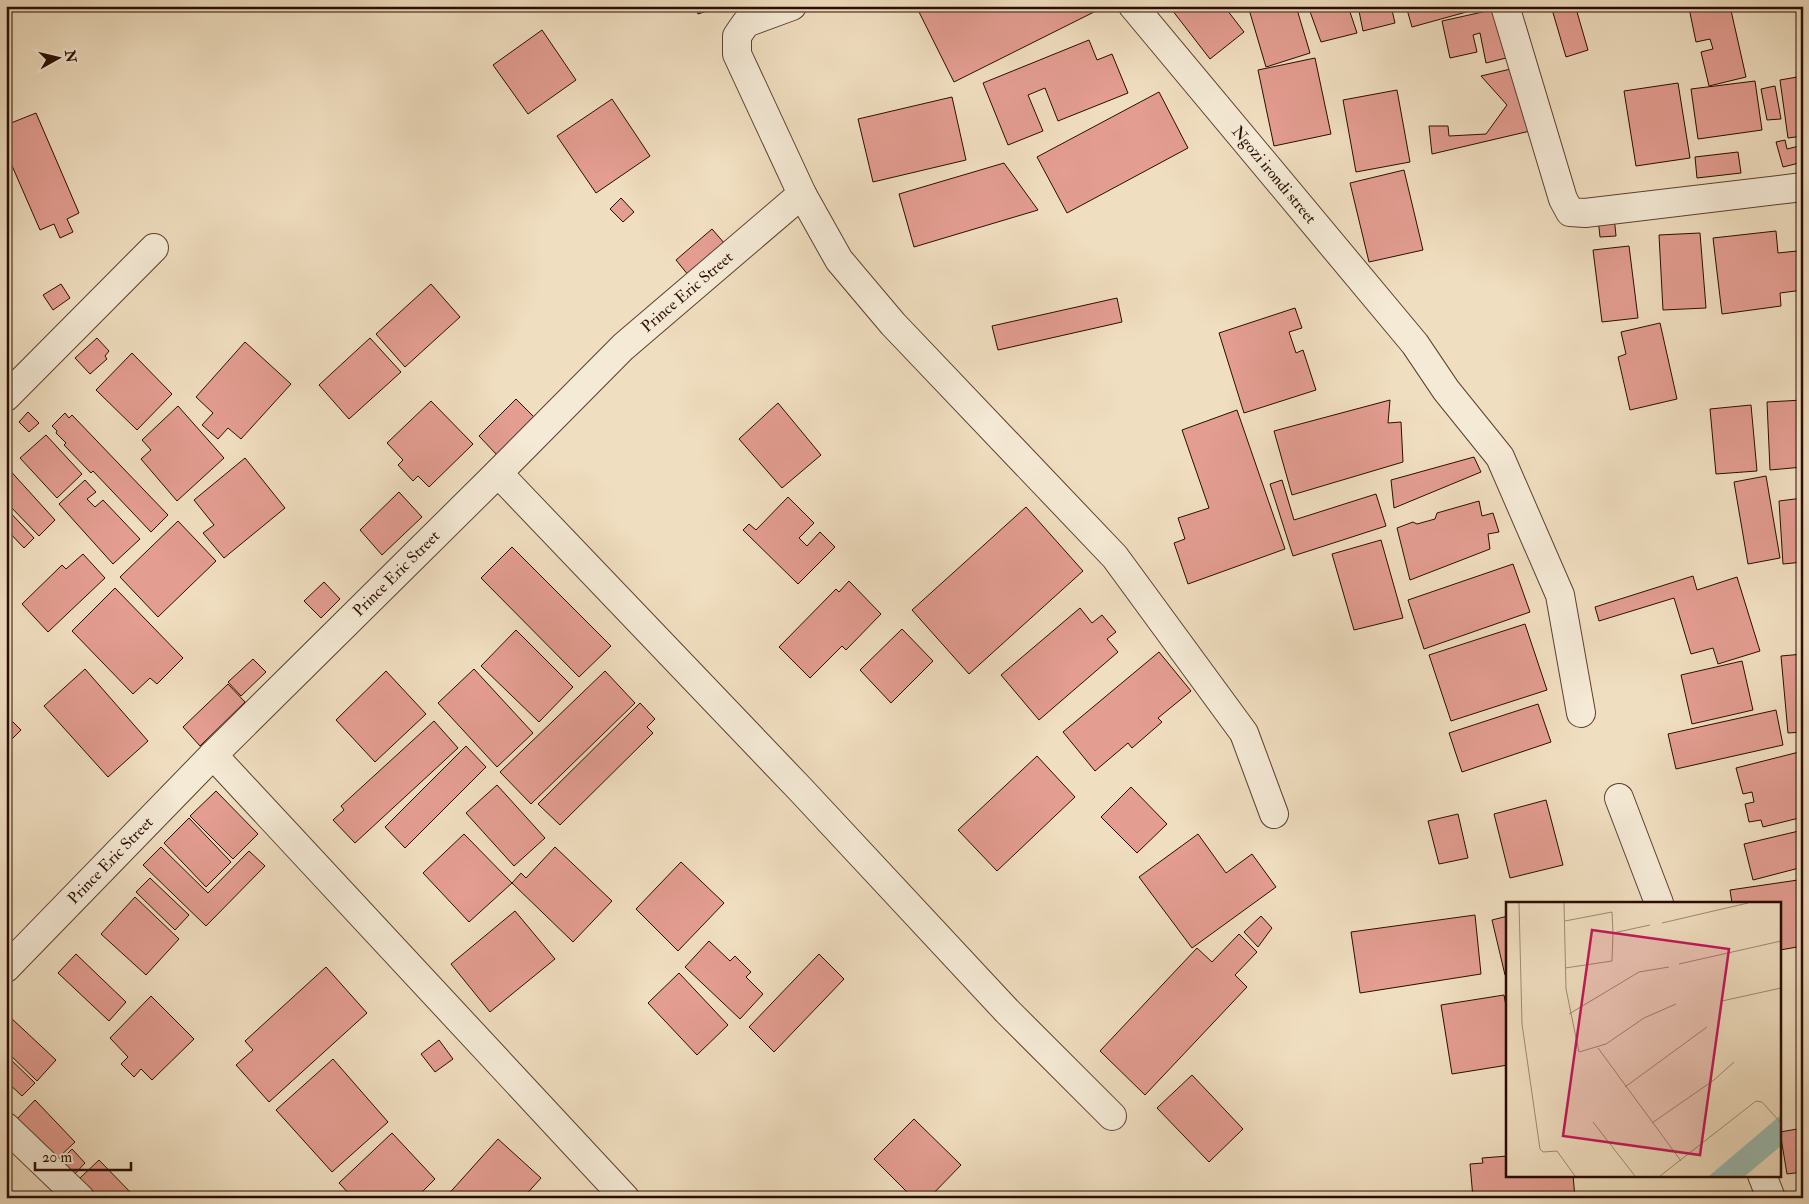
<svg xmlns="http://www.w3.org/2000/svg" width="1809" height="1204" font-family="'IM FELL Double Pica',serif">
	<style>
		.building { fill: #e39d91; stroke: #2a0d00 }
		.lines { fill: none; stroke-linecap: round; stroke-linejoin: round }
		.minor-casing { stroke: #5c4130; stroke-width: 30 }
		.minor { stroke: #f5ead6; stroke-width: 28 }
		.labels { text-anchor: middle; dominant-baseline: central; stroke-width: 4; stroke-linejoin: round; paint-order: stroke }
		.street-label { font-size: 16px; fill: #2a0d00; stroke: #f5ead6 }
		.inset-road { fill: none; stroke: #a18a73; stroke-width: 1 }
		.view { fill: #c2185b; fill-opacity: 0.15; stroke: #c2185b; stroke-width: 2.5 }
		.inset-edge { fill: none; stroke: #2a0d00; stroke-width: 2.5 }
	</style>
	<rect width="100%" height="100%" fill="#f0dec0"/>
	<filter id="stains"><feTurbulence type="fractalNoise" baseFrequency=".004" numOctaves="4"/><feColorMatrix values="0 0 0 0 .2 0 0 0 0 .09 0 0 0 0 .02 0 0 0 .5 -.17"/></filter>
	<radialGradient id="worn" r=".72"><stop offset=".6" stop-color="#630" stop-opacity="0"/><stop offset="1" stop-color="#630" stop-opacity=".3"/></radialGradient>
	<g class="building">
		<polygon points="695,6 715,6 716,8 698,14"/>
		<polygon points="920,6 1104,6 1104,7 954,82 917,8"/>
		<polygon points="1169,6 1224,6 1244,32 1210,59"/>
		<polygon points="1248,6 1296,6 1310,53 1266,67"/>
		<polygon points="1308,6 1348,6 1357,33 1321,42"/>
		<polygon points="1358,6 1391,6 1395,23 1363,31"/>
		<polygon points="1406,6 1468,6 1470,11 1412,27"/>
		<polygon points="1551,6 1580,6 1582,11 1577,12 1588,50 1566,57"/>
		<polygon points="1698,6 1730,6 1746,77 1709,86 1701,52 1713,49 1710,39 1696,42 1689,8"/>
		<polygon points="1496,9 1506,58 1486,63 1480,33 1473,35 1477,52 1450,58 1442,21"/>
		<polygon points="542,30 576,80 528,114 493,65"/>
		<polygon points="1089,40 1097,60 1112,54 1128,93 1058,121 1045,88 1028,95 1043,131 1008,145 983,83"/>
		<polygon points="1315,58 1331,134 1274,146 1258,70"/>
		<polygon points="1515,68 1530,131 1432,154 1429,126 1448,126 1449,136 1486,134 1507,105 1481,76"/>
		<polygon points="1803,76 1803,136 1788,138 1780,80"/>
		<polygon points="1755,81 1762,130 1698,139 1691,89"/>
		<polygon points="1678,83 1690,158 1636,166 1624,91"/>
		<polygon points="1775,86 1781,119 1767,120 1761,89"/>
		<polygon points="1397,90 1410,162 1356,172 1343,100"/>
		<polygon points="1159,92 1188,148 1067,213 1037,157"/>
		<polygon points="952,97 966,160 873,182 858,119"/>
		<polygon points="612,99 650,156 596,193 557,136"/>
		<polygon points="36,113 79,213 67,219 73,232 60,238 54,224 40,230 6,152 6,125"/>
		<polygon points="1785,140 1787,149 1803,145 1803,162 1783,167 1776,142"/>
		<polygon points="1738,152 1741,173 1697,178 1695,157"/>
		<polygon points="1004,163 1038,210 914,247 899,194"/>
		<polygon points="1404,170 1423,250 1369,262 1350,183"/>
		<polygon points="621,198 634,212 623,222 610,209"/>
		<polygon points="1614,216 1616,236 1600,237 1598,218"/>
		<polygon points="712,229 725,244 689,276 676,260"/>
		<polygon points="1776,231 1778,253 1797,251 1798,258 1803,258 1803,290 1780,293 1781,306 1722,314 1713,238"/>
		<polygon points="1700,233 1706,308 1663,310 1659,235"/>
		<polygon points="1629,246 1638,318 1602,322 1593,250"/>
		<polygon points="61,284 70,298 53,310 43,295"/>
		<polygon points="431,284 460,317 405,367 376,334"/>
		<polygon points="1117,298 1122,322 998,350 992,326"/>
		<polygon points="1295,308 1302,328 1289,332 1296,353 1303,350 1316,390 1244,413 1219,333"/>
		<polygon points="1660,323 1677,399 1630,410 1618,357 1626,354 1621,332"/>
		<polygon points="97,338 109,351 105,356 107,359 90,374 75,358"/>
		<polygon points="370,338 401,372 349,419 319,385"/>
		<polygon points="245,342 291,384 241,439 228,428 218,439 202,425 213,413 196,397"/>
		<polygon points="132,353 172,394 137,430 96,390"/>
		<polygon points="516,399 535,418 497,455 479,436"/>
		<polygon points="1390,400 1388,423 1401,422 1403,462 1292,495 1274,431"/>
		<polygon points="1803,400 1803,467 1770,470 1767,402"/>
		<polygon points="431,401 473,444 429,487 418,476 413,481 398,465 403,460 387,443"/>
		<polygon points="778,403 821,455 782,488 739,439"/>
		<polygon points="1751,405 1757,471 1716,474 1710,409"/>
		<polygon points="178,406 224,458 177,501 141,459 151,450 142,440"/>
		<polygon points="1237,410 1285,549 1188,584 1174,543 1185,539 1178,518 1209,508 1182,430"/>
		<polygon points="28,412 39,423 29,432 19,422"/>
		<polygon points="65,413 69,418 72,415 168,515 151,532 93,471 91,473 64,445 66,443 56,433 57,431 52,426"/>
		<polygon points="46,435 82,474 57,498 20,458"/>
		<polygon points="1474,457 1481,472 1394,508 1391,480"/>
		<polygon points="245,458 285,508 224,558 203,533 214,525 194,500"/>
		<polygon points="6,466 55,520 39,536 6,502"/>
		<polygon points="1766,476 1780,558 1748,564 1734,482"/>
		<polygon points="85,480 96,492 87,499 95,507 103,500 140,539 113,564 59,504"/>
		<polygon points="1282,480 1294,520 1376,494 1386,526 1293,556 1270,484"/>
		<polygon points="399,492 422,517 382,555 360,530"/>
		<polygon points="788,497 814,523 799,538 807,546 820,532 835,547 798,584 743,530 749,524 756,530"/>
		<polygon points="1803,498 1803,562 1783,564 1779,501"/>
		<polygon points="1479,501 1482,516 1493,513 1499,532 1488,534 1490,549 1410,580 1397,528 1413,522 1417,524 1435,519 1437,513"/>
		<polygon points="1026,507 1083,571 969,674 912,610"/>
		<polygon points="6,508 34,538 24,548 6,529"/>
		<polygon points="178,521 216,561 158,617 120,577"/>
		<polygon points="1381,540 1403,618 1354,630 1332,554"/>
		<polygon points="512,547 611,646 579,677 481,578"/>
		<polygon points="83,554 105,578 48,632 22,604 62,565 66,569"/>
		<polygon points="1513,564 1530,612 1424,649 1408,600"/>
		<polygon points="1693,576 1697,590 1737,577 1760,651 1718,664 1713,648 1691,654 1674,598 1599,621 1595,607"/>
		<polygon points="849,581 881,614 846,650 842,646 810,678 779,647 836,589 839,592"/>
		<polygon points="324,582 340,599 321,618 304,601"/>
		<polygon points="115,588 183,658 157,684 150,678 133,694 72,631"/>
		<polygon points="1080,608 1092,623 1102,615 1116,632 1107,639 1118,652 1039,720 1001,675"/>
		<polygon points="1525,624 1547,690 1451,721 1429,655"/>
		<polygon points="902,629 933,661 891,703 860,670"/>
		<polygon points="516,630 573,687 539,722 481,666"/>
		<polygon points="1159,652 1191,691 1158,718 1162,722 1132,748 1128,743 1095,771 1063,732"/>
		<polygon points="1803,654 1803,732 1788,733 1781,656"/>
		<polygon points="253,659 266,672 241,696 228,682"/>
		<polygon points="1742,661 1753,710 1692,724 1681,675"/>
		<polygon points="85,669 148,741 108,777 44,706"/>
		<polygon points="474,669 533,733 497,767 438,703"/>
		<polygon points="386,671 426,714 375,762 336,720"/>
		<polygon points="605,671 635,703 531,804 500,772"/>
		<polygon points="228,684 245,702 200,746 183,727"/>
		<polygon points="640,703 655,719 647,727 653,733 560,825 538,804"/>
		<polygon points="1538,704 1551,742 1462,772 1449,733"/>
		<polygon points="1776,710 1783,745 1676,769 1668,734"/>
		<polygon points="6,715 21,730 6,745"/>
		<polygon points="434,721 458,748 355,843 333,820 344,810 341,806"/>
		<polygon points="466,746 486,767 405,848 385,827"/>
		<polygon points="1803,751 1803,817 1763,827 1761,820 1749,822 1745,804 1754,802 1752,792 1743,794 1736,768"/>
		<polygon points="1037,756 1075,797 997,871 958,830"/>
		<polygon points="497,785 545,838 514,866 466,813"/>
		<polygon points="1131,787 1167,824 1137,853 1101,817"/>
		<polygon points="216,791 258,834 233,859 190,816"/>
		<polygon points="1546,800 1563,865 1510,878 1494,814"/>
		<polygon points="1458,814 1468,858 1439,864 1428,821"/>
		<polygon points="189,818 231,862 206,887 164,843"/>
		<polygon points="1803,830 1803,867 1753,880 1744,844"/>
		<polygon points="464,834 512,883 469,922 423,873"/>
		<polygon points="1198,834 1226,873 1252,854 1276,887 1192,948 1139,877"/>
		<polygon points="161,847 208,893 249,851 265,866 206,926 143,865"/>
		<polygon points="555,847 612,901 573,942 512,883 521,873 526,878"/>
		<polygon points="681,862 724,903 678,951 636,909"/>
		<polygon points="150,878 189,915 175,930 136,892"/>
		<polygon points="1798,880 1803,907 1803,946 1780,950 1780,903 1732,903 1730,890"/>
		<polygon points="135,897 179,939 146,975 101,934"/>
		<polygon points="515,911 555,959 490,1012 451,964"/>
		<polygon points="1475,915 1481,974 1360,993 1351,932"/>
		<polygon points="1261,916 1272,928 1258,947 1244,932"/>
		<polygon points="1508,916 1508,975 1505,975 1492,920"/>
		<polygon points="1239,934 1257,952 1235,975 1247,987 1145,1095 1100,1051 1197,948 1212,962"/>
		<polygon points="709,941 730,961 735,956 751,972 746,977 763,994 740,1019 685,967"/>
		<polygon points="76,954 126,1002 109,1021 58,973"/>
		<polygon points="819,954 844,979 774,1052 749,1027"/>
		<polygon points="326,967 367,1013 269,1102 236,1065 253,1050 245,1041"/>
		<polygon points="679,973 728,1025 697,1055 648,1003"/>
		<polygon points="1504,995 1508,1017 1508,1065 1452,1074 1441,1005"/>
		<polygon points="151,996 194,1039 152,1080 141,1069 134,1077 121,1064 128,1057 110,1038"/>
		<polygon points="10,1017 56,1060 37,1081 6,1051 6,1021"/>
		<polygon points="439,1040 453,1059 435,1072 421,1054"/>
		<polygon points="6,1055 35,1083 22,1096 6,1081"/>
		<polygon points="333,1059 388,1122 332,1172 276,1110"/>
		<polygon points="1192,1075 1243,1129 1209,1162 1157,1108"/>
		<polygon points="35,1100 75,1142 56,1160 16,1120"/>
		<polygon points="914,1119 961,1165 929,1198 913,1198 874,1159"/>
		<polygon points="1803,1128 1803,1172 1787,1174 1780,1132"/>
		<polygon points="392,1133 435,1179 416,1198 353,1198 339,1183"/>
		<polygon points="498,1139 541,1178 523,1198 445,1198"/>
		<polygon points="72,1149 85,1163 72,1177 58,1163"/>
		<polygon points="1508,1156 1508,1175 1573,1175 1575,1198 1473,1198 1470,1164 1483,1163 1482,1158"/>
		<polygon points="99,1160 136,1198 99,1198 80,1178"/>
	</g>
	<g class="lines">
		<defs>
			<g id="minor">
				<polyline points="792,6 746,23 737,36 737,54 802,194 839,260 893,324 1115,557 1244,733 1274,814"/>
				<path id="s1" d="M1133,6L1415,344L1446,390L1500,457L1560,595L1581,713"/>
				<polyline points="1505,6 1563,199 1570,212 1585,213 1803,187"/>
				<polyline points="6,397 154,248"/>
				<polyline points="498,473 801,790 1007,1011 1112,1116"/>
				<polyline points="213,755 625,1198"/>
				<polyline points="1619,798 1659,903"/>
				<path id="s2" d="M6,968L213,755L498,473L623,347L802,194"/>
				<polyline points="6,1127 80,1198"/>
				<polyline points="1762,1175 1771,1198"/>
			</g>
		</defs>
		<use href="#minor" class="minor-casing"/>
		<use href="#minor" class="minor"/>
	</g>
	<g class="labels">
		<g class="street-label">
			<text stroke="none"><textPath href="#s1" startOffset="220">Ngozi irondi street</textPath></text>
			<text stroke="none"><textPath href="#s2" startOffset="960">Prince Eric Street</textPath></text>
			<text stroke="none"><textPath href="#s2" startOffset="555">Prince Eric Street</textPath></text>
			<text stroke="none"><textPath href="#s2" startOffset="150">Prince Eric Street</textPath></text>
		</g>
	</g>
	<g transform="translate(1506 902)">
		<rect width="275" height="275" fill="#f0dec0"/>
		<path d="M275,213V244L239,274H203Z" fill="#9abcb1"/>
		<path class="inset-road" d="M13,1L16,122L34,247L37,250L51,249L69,274M58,1L60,87L73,150L100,142L138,116L170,102M59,19L106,10L107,31L144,23M156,21L242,1M173,62L275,39M59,66L106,59L107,31M216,99L275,86M63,112L133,70L163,65M92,146L175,259M119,185L201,125M87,220L129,274M146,221L208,178L228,160M154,274L250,199L256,200L275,221"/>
		<path class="view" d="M86,28L223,47L194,253L57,234Z"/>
		<rect width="275" height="275" class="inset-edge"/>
	</g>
	<rect width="1809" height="1204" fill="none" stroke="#f0dec0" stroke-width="25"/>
	<rect x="8" y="8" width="1794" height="1189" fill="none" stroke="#2a0d00" stroke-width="2.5"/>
	<rect x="12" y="12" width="1784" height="1179" fill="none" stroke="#2a0d00"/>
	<g transform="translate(58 58) rotate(82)" stroke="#f5ead6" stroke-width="4" paint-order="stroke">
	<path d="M0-4L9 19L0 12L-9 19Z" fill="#2a0d00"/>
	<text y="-8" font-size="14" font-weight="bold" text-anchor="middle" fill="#2a0d00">N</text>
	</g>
	<path d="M35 1162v8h96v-8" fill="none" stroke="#2a0d00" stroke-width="2.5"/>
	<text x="42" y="1162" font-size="15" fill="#2a0d00" stroke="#f5ead6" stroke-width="4" paint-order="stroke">20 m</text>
	<rect width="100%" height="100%" filter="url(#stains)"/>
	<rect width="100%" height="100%" fill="url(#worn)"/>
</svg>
